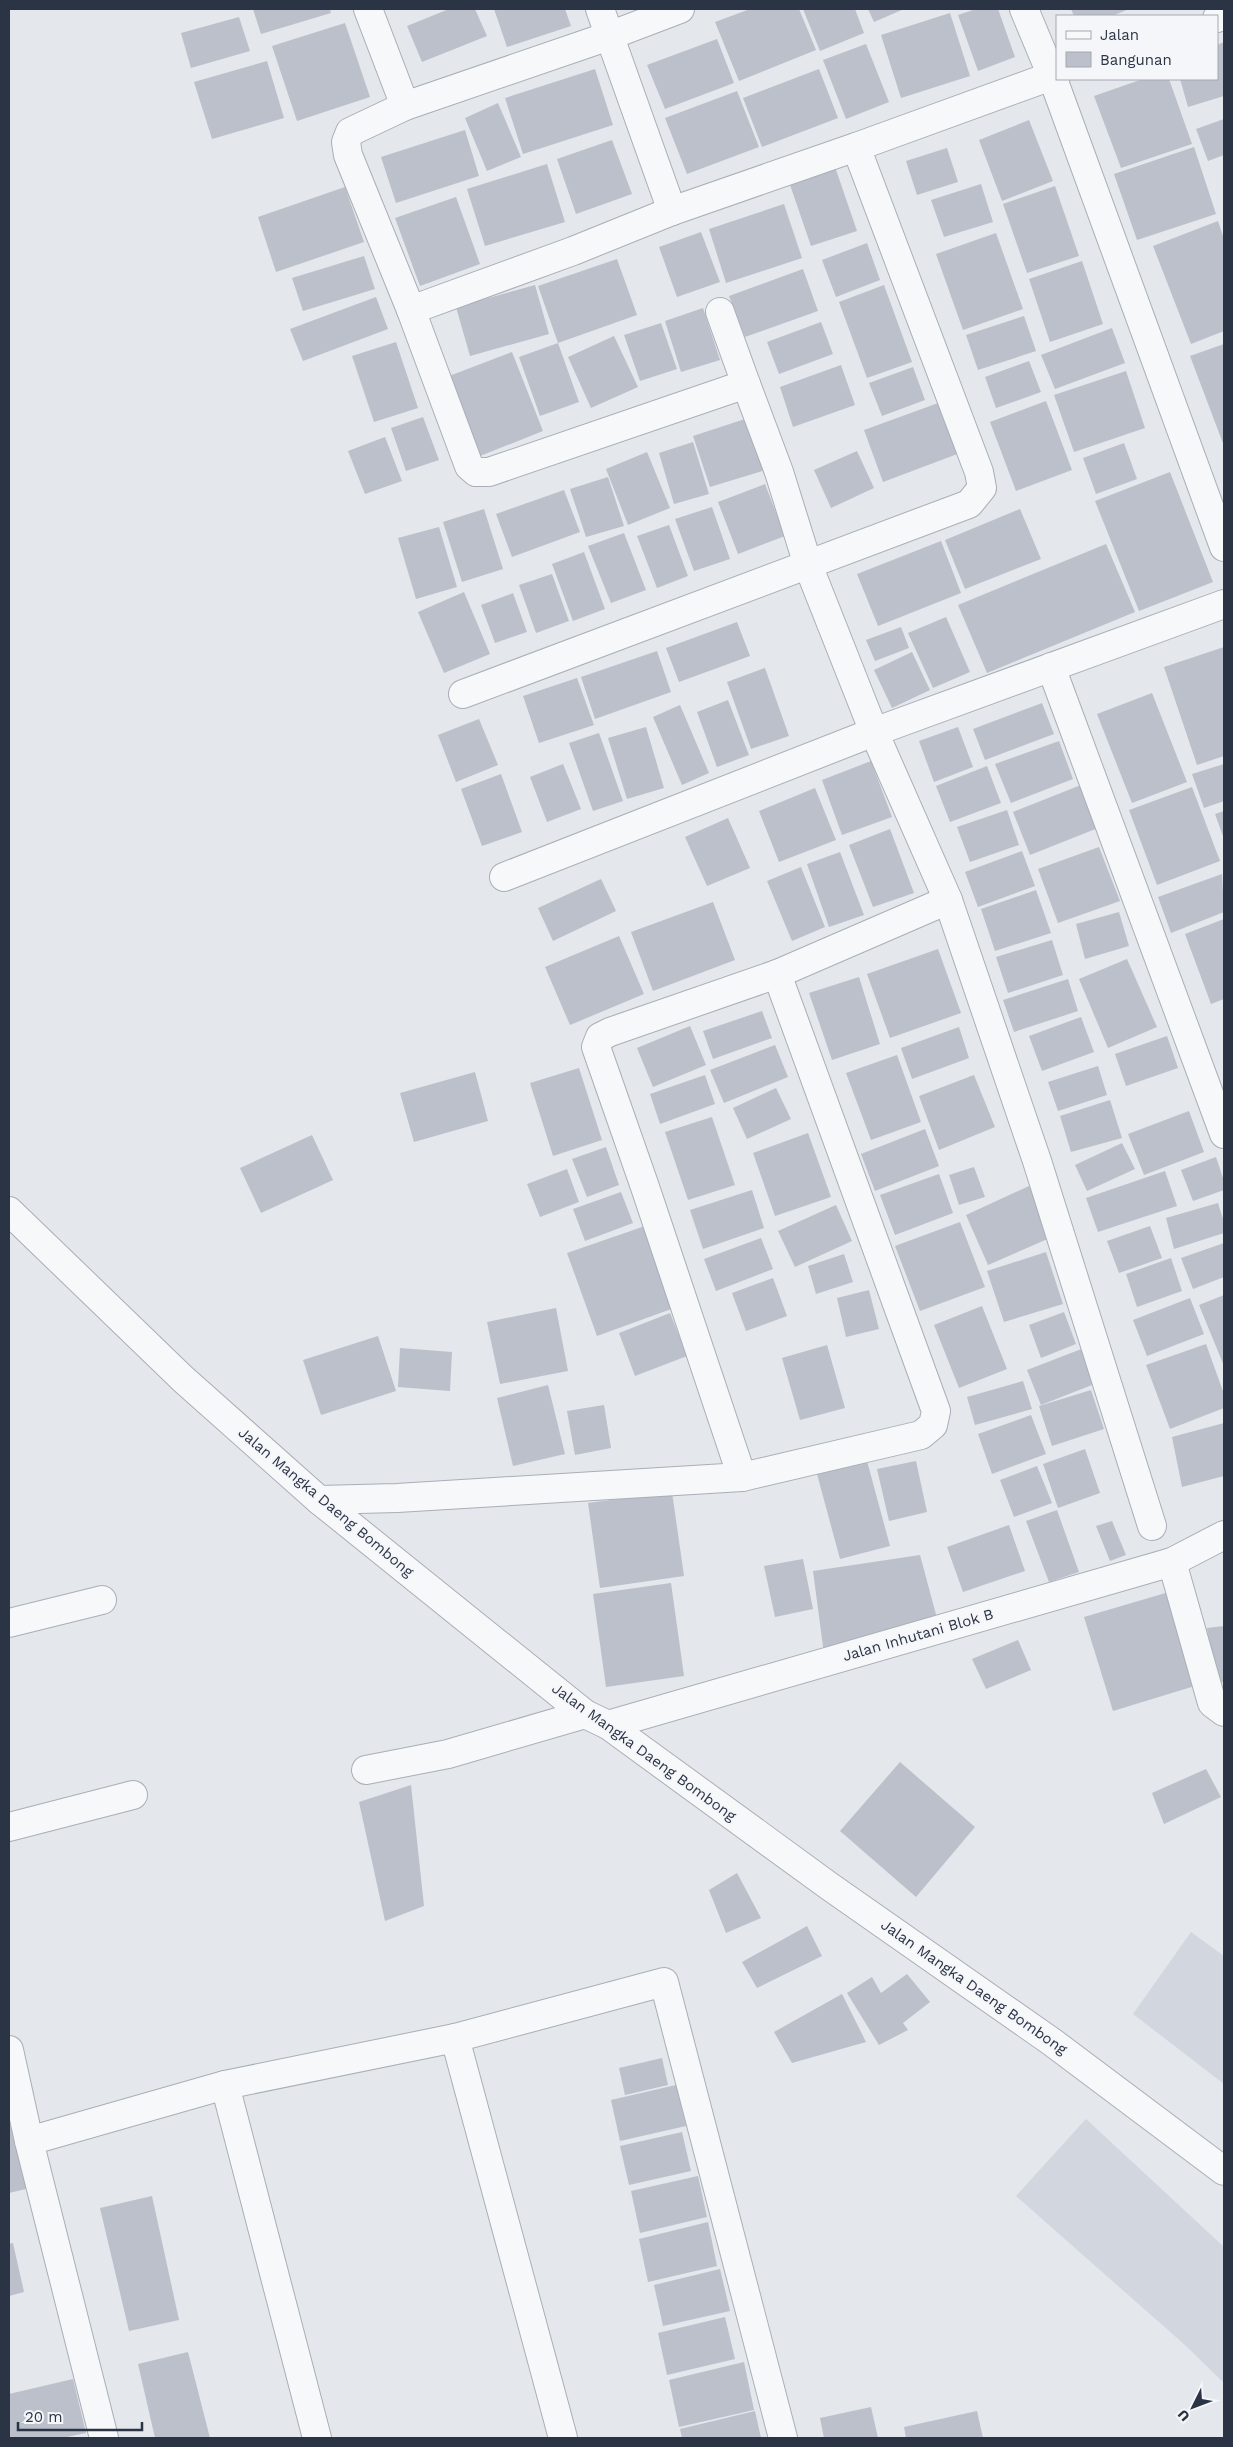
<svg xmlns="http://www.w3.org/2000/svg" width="1233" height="2447" font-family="'Work Sans',sans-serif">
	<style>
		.built { fill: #d2d6de }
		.building { fill: #bbc0ca }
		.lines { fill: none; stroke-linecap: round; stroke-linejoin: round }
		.minor-casing { stroke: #a9aeb7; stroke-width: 30 }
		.minor { stroke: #f7f8fa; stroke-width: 28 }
		.labels { text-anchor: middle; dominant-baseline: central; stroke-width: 4; stroke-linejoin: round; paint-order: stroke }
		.street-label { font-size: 15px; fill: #2b3445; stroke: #f4f6f9 }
	</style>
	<rect width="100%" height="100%" fill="#e4e7ec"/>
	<g class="built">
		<polygon points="1191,1932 1224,1956 1224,2084 1133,2014"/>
		<polygon points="1086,2119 1224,2247 1224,2383 1185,2345 1016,2196"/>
	</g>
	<g class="building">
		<polygon points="253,9 330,9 331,13 261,34"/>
		<polygon points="449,9 475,9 487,36 422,62 407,26"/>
		<polygon points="494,9 565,9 571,26 507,47"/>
		<polygon points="750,9 799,9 816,50 739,81 715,22"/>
		<polygon points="803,9 855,9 864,33 820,51"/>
		<polygon points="868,9 904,9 874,22"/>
		<polygon points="976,9 998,9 1015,57 978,71 958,15"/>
		<polygon points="1071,9 1129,9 1112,16 1074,16"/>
		<polygon points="950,13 970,76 901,98 881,35"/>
		<polygon points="239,17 250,51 191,68 181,33"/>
		<polygon points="345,23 370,97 297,121 272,46"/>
		<polygon points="717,39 734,83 665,109 647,65"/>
		<polygon points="1224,42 1224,96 1188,107 1180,79 1217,79 1217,45"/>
		<polygon points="866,44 889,102 846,119 823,60"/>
		<polygon points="267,61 284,118 212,139 194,82"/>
		<polygon points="595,69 613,125 523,154 505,98"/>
		<polygon points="819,69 838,118 762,147 743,98"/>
		<polygon points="1143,79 1169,79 1192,144 1121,168 1094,96"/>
		<polygon points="737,91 759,147 687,174 665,118"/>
		<polygon points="498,103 521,157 487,171 465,118"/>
		<polygon points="1224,119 1224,155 1208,161 1196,129"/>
		<polygon points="1029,120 1053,181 1002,201 979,140"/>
		<polygon points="465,130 479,176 396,203 381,157"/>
		<polygon points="612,140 632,194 576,214 557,159"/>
		<polygon points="1194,147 1216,214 1137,240 1114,174"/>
		<polygon points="947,148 958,182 917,195 906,161"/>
		<polygon points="833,161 857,231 811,246 787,176"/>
		<polygon points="547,164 565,222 485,246 467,189"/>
		<polygon points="981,184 993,222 944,237 931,200"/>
		<polygon points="1055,186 1079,256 1027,273 1003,204"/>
		<polygon points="345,187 364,242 276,272 258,217"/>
		<polygon points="456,197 480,264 420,286 395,218"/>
		<polygon points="784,204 802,258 726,283 709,229"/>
		<polygon points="1218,221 1224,239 1224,331 1191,344 1153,246"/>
		<polygon points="701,232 720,282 677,297 659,247"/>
		<polygon points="996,233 1023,309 963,330 936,254"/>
		<polygon points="867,243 880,280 836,297 822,260"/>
		<polygon points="364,256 375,289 303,311 292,278"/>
		<polygon points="617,259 637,315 558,343 538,286"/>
		<polygon points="1082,261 1103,324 1050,342 1029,279"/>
		<polygon points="803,269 818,311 745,337 729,296"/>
		<polygon points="535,285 549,334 470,356 456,307"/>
		<polygon points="884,285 912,362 867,378 839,302"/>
		<polygon points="376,297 388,329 303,361 290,329"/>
		<polygon points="703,308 720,360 681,372 665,321"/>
		<polygon points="1024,316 1036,351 978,370 966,335"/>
		<polygon points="821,322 833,354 779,374 767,342"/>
		<polygon points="661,323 677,369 640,381 624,335"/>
		<polygon points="1112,328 1125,363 1055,389 1041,355"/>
		<polygon points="614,336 638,387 591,408 568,357"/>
		<polygon points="396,342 418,408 374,422 352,356"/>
		<polygon points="558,343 579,402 540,416 519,357"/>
		<polygon points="1224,344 1224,446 1190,356"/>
		<polygon points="512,352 543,431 475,458 444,378"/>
		<polygon points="1029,361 1041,392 996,408 985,377"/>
		<polygon points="841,365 855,405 793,427 780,387"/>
		<polygon points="913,367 925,400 882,416 869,383"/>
		<polygon points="1126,371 1145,428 1074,452 1054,395"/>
		<polygon points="1046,401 1072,470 1016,491 990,422"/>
		<polygon points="941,402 960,453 883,482 864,430"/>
		<polygon points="423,417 439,460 406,471 391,428"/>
		<polygon points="748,418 766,470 710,487 693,436"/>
		<polygon points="385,437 402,481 365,494 348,451"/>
		<polygon points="693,442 709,494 674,504 659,453"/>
		<polygon points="1124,443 1137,479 1096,494 1083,458"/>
		<polygon points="857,451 874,488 831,508 814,470"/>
		<polygon points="647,452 670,508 628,525 606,469"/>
		<polygon points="1170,472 1213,582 1139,611 1095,501"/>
		<polygon points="608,477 624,526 586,537 570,489"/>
		<polygon points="765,484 785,536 738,554 718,502"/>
		<polygon points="564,490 580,532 512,557 496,514"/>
		<polygon points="712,507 730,559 694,571 675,519"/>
		<polygon points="484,509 503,569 462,582 443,522"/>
		<polygon points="1020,509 1041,559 965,589 945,540"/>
		<polygon points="669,525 688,576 657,588 637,536"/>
		<polygon points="439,527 457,587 416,599 398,538"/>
		<polygon points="624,533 646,590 611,603 588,546"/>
		<polygon points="941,541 961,593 878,626 857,574"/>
		<polygon points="1106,544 1135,612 987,673 958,605"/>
		<polygon points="584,552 605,609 573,621 552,564"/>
		<polygon points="552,574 569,621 536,633 519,585"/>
		<polygon points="464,592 490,654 444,673 418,612"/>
		<polygon points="513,593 527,632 495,643 481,605"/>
		<polygon points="946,617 970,672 933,688 908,633"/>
		<polygon points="737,622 750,656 679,682 666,648"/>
		<polygon points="901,627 909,648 875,661 866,640"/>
		<polygon points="1224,647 1224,756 1197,765 1164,667"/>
		<polygon points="657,651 671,692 595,719 581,677"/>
		<polygon points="912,652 930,690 892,708 874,670"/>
		<polygon points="765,668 789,736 751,749 727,682"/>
		<polygon points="577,678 594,725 539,743 523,696"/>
		<polygon points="1152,693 1187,782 1132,803 1097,714"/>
		<polygon points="728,700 749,755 717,767 697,712"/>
		<polygon points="1042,703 1054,734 985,760 973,729"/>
		<polygon points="680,705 709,773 682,785 653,717"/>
		<polygon points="479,719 498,765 456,782 438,735"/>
		<polygon points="646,727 664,788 627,799 608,738"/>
		<polygon points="958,727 973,767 934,782 919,741"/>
		<polygon points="599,733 623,801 593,811 569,743"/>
		<polygon points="1059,741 1073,779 1011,803 995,764"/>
		<polygon points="871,761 892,817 842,835 822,780"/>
		<polygon points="563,764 581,809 547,822 530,777"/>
		<polygon points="1224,764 1224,801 1204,808 1192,774"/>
		<polygon points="987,766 1001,803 950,822 936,786"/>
		<polygon points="501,774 522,832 482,846 461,789"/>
		<polygon points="1081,785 1098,828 1030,855 1013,812"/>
		<polygon points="1192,787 1220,861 1157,885 1129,810"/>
		<polygon points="815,788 836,840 779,862 759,811"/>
		<polygon points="1007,810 1019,845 970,862 957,827"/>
		<polygon points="1224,811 1224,839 1215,814"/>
		<polygon points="728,818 750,868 707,886 685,837"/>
		<polygon points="890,829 914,893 873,907 849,845"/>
		<polygon points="1099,847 1120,901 1058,923 1038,869"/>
		<polygon points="1022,851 1035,886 978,907 965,872"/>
		<polygon points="840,852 864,915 829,927 807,864"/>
		<polygon points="801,867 825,927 792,941 767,881"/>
		<polygon points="1222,874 1224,912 1171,933 1158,897"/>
		<polygon points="601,879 616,911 553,941 538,908"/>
		<polygon points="1036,890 1051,933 995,951 981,909"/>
		<polygon points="713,902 735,960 653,991 631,932"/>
		<polygon points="1119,912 1129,946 1085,959 1076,924"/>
		<polygon points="1224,919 1224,999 1211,1004 1185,934"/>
		<polygon points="619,936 644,994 570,1025 545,967"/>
		<polygon points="1052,940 1063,975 1008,993 996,957"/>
		<polygon points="938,949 961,1013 890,1038 867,974"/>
		<polygon points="1127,959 1157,1027 1108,1048 1079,979"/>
		<polygon points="859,977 880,1044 832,1060 809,993"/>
		<polygon points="1068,979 1078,1011 1014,1032 1003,1000"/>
		<polygon points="762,1011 772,1038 713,1059 703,1031"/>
		<polygon points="1081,1017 1094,1052 1042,1071 1029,1036"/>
		<polygon points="690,1026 706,1065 653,1087 637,1048"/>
		<polygon points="959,1027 969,1058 912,1079 901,1048"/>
		<polygon points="1167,1036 1178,1068 1126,1086 1115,1054"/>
		<polygon points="775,1045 788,1077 724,1103 710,1070"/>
		<polygon points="897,1055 921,1122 871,1140 846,1073"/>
		<polygon points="1098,1066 1107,1095 1058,1111 1048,1082"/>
		<polygon points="579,1068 602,1140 553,1156 530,1083"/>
		<polygon points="475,1072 488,1121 414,1142 400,1093"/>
		<polygon points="705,1075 715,1104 660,1124 650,1094"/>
		<polygon points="974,1075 995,1127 939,1150 919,1096"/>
		<polygon points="776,1088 791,1119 747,1139 733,1108"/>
		<polygon points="1110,1100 1122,1138 1071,1152 1060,1116"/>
		<polygon points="1189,1111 1204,1152 1144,1175 1128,1134"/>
		<polygon points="712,1117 735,1185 688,1200 665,1132"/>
		<polygon points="925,1129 939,1166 875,1191 861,1154"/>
		<polygon points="808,1133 831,1197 775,1216 753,1153"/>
		<polygon points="312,1135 333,1180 261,1213 240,1168"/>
		<polygon points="1122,1143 1135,1169 1087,1191 1075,1165"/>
		<polygon points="606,1147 619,1185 587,1197 572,1159"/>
		<polygon points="1216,1157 1224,1181 1224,1190 1193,1201 1181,1170"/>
		<polygon points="974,1167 985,1197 959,1205 949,1175"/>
		<polygon points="567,1169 579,1202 540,1217 527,1184"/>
		<polygon points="1165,1171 1177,1206 1098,1232 1086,1198"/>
		<polygon points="939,1174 953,1213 895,1235 880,1195"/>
		<polygon points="1029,1186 1052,1237 988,1265 966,1215"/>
		<polygon points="752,1190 764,1228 703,1249 690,1210"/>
		<polygon points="621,1192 633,1223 585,1241 573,1209"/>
		<polygon points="1218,1203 1224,1222 1224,1233 1174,1249 1166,1218"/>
		<polygon points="836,1205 852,1241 795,1267 778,1231"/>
		<polygon points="960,1222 985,1287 920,1311 895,1246"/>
		<polygon points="645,1226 674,1308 597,1336 567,1253"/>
		<polygon points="1150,1226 1162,1258 1119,1273 1107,1241"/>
		<polygon points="761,1238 773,1269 716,1291 704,1259"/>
		<polygon points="1224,1243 1224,1277 1193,1289 1181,1258"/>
		<polygon points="1046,1252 1063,1304 1004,1322 987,1271"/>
		<polygon points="844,1254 853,1282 816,1294 808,1266"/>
		<polygon points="1171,1258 1182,1291 1137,1307 1126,1274"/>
		<polygon points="773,1278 787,1316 746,1331 732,1293"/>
		<polygon points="869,1290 879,1329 846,1337 837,1298"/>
		<polygon points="1224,1295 1224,1366 1199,1305"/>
		<polygon points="1190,1298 1204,1334 1147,1356 1133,1320"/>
		<polygon points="982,1306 1007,1369 959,1388 934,1325"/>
		<polygon points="556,1308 568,1371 500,1384 487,1322"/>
		<polygon points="1064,1312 1076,1344 1041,1358 1029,1325"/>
		<polygon points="670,1313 687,1356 635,1376 619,1333"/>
		<polygon points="378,1336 396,1391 321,1415 303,1360"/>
		<polygon points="1206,1344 1224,1394 1224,1408 1170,1429 1146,1365"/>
		<polygon points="827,1345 845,1408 800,1420 782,1358"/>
		<polygon points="400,1348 452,1352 450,1391 398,1387"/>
		<polygon points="1084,1348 1097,1383 1041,1405 1027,1370"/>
		<polygon points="1023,1381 1032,1409 975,1425 967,1397"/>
		<polygon points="548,1385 565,1454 513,1466 497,1398"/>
		<polygon points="1091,1390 1104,1429 1052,1446 1039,1406"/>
		<polygon points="604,1405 611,1448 575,1455 567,1411"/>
		<polygon points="1031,1415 1046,1454 992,1474 978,1434"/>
		<polygon points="1224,1423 1224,1476 1182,1487 1172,1437"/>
		<polygon points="1085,1449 1100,1493 1058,1508 1043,1464"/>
		<polygon points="867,1461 890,1546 840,1559 817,1474"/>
		<polygon points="916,1461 927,1512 889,1521 877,1469"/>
		<polygon points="1037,1466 1052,1503 1014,1517 1000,1480"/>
		<polygon points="672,1492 684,1576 600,1588 588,1503"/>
		<polygon points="1057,1510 1079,1572 1049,1582 1026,1521"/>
		<polygon points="1112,1521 1126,1555 1110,1561 1096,1526"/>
		<polygon points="1009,1525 1025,1571 963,1592 947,1547"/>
		<polygon points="920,1555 938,1622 824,1654 813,1571"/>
		<polygon points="803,1559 813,1609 775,1617 764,1566"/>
		<polygon points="671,1583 684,1676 606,1687 593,1594"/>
		<polygon points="1169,1592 1198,1685 1113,1711 1084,1617"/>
		<polygon points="1224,1626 1224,1682 1215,1683 1207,1628"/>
		<polygon points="1018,1640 1031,1670 986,1689 972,1659"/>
		<polygon points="900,1762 975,1827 916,1897 840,1831"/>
		<polygon points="1206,1769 1221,1797 1164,1824 1152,1793"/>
		<polygon points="411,1785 424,1906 385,1921 359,1802"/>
		<polygon points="737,1873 761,1918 726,1933 709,1890"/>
		<polygon points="807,1926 822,1956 757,1988 742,1962"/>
		<polygon points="907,1974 930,2002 903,2023 908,2030 879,2045 847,1993 872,1977 881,1993"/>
		<polygon points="842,1994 866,2042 792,2063 774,2032"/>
		<polygon points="662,2058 668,2085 625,2095 619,2068"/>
		<polygon points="676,2085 686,2126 620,2141 611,2100"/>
		<polygon points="15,2126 30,2188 9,2193 9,2127"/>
		<polygon points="682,2132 691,2171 629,2185 620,2146"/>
		<polygon points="698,2176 707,2217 640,2233 631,2191"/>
		<polygon points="152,2196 179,2320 129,2331 100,2208"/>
		<polygon points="708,2222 717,2266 648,2282 639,2239"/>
		<polygon points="13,2243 24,2292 9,2296 9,2244"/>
		<polygon points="720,2269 730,2311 663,2326 654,2285"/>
		<polygon points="725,2317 735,2359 667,2375 658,2333"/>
		<polygon points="188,2352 210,2438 155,2438 138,2364"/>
		<polygon points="744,2362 754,2410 679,2427 669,2380"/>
		<polygon points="73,2379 86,2433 62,2438 9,2438 9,2394"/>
		<polygon points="871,2407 878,2438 824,2438 820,2418"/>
		<polygon points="755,2411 761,2438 682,2438 680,2429"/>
		<polygon points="977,2411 983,2438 906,2438 904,2427"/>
	</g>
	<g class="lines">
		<defs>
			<g id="minor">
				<polyline points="368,9 405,106"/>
				<polyline points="600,9 672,211"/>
				<polyline points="680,9 609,36 405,106 350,132 346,142 348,155 411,310 469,466 476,472 489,472 746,384 779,472 808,565 874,732 948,900 1037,1161 1152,1526"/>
				<polyline points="1024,9 1052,76 1224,547"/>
				<polyline points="1217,18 1224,16"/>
				<polyline points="411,310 573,251 672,211 856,147"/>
				<polyline points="720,312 746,384"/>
				<polyline points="1051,667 1224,1134"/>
				<polyline points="463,694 969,504 982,488 979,472 856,147 1057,74"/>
				<polyline points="504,877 874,732 1224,604"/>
				<polyline points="9,1211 183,1379 319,1500 585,1714 608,1725 829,1886 1052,2042 1224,2171"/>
				<polyline points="742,1477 645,1187 596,1047 600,1037 610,1032 777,974"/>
				<polyline points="319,1500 397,1498 742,1477 921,1435 933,1425 936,1411 777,974 948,900"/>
				<polyline points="1172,1562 1212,1703 1224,1712"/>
				<polyline points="9,1623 102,1600"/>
				<polyline points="608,1725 1172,1562 1224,1535"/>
				<polyline points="366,1770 448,1754 585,1714"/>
				<polyline points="9,1827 133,1795"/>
				<polyline points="455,2038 563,2438"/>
				<polyline points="9,2050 29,2141"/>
				<polyline points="225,2085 317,2438"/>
				<polyline points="104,2438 29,2141 225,2085 455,2038 664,1982 783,2438"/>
			</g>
		</defs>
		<use href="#minor" class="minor-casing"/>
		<use href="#minor" class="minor"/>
	</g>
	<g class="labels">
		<g class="street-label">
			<text transform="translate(326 1502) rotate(40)">Jalan Mangka Daeng Bombong</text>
			<text transform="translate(918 1635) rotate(-16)">Jalan Inhutani Blok B</text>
			<text transform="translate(644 1752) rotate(36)">Jalan Mangka Daeng Bombong</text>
			<text transform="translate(974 1987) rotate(35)">Jalan Mangka Daeng Bombong</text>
		</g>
	</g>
	<rect width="1233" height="2447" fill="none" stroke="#2b3445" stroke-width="20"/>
	<rect x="1056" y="15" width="162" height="65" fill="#f4f6f9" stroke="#a4a8b1"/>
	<rect x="1066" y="31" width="25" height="8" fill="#f7f8fa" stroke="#a4a8b1"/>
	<text x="1100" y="40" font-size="15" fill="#2b3445">Jalan</text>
	<rect x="1066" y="52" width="25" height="15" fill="#bbc0ca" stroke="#a4a8b1"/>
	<text x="1100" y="65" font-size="15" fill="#2b3445">Bangunan</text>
	<g transform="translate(1193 2407) rotate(228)" stroke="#f4f6f9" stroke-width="4" paint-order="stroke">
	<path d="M0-4L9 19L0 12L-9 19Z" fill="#2b3445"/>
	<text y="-8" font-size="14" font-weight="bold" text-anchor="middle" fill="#2b3445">U</text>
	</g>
	<path d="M18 2422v8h124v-8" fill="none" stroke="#2b3445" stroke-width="2.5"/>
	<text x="25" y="2422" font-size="15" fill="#2b3445" stroke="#f4f6f9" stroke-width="4" paint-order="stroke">20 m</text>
</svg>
